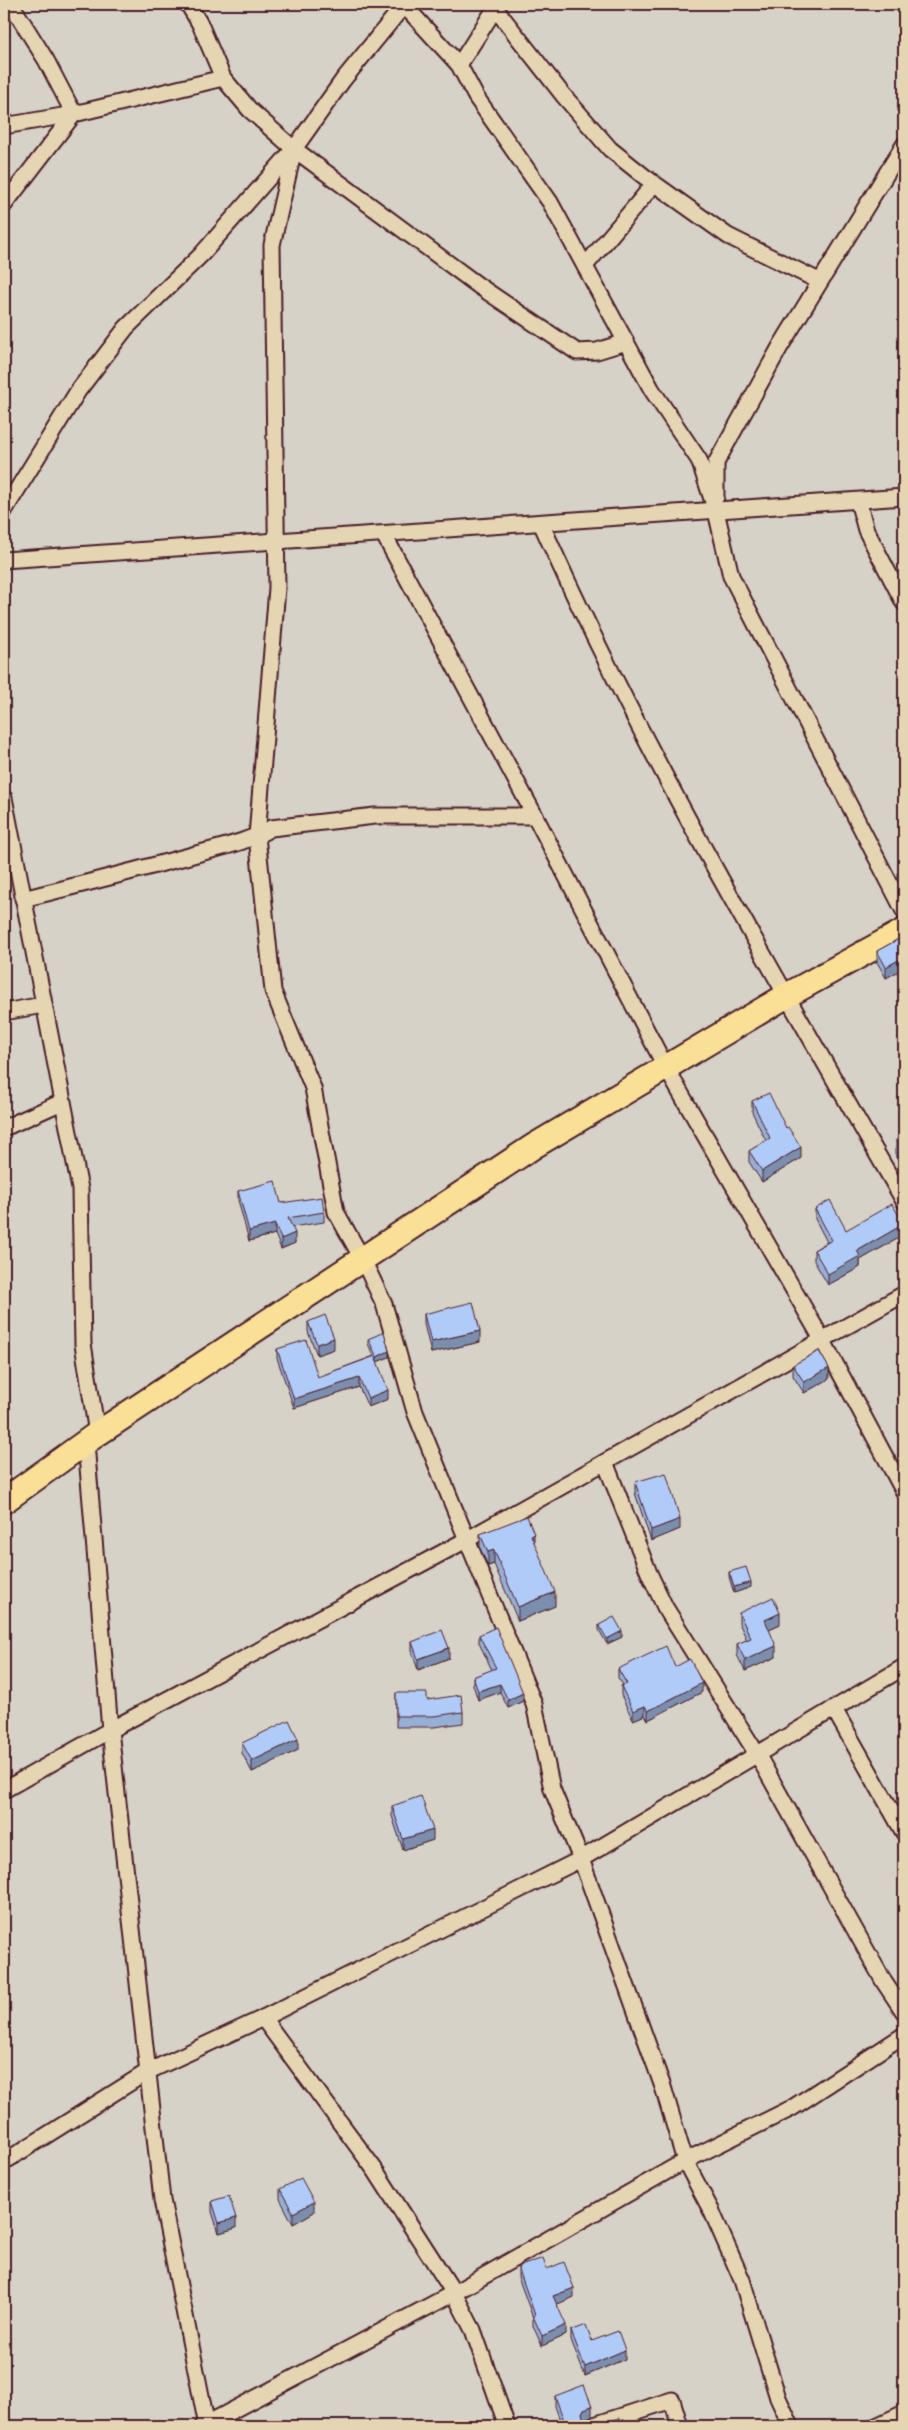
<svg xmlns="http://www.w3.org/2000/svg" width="908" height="2430" font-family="'Indie Flower',sans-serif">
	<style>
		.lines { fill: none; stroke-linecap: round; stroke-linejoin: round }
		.minor-casing { stroke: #4a1f2b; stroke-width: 19 }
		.primary-casing { stroke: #4a1f2b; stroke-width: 28 }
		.minor { stroke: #e6d5b2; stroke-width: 15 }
		.primary { stroke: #fadf96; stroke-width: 24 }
		.wall { fill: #98afd5; stroke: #4a1f2b }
		.shaded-wall { fill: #7c8eae; stroke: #4a1f2b }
		.building { fill: #b1cbf8; stroke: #4a1f2b }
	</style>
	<rect width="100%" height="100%" fill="#d6d2c7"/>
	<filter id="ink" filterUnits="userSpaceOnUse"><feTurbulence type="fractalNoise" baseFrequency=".02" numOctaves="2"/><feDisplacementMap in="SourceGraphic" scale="10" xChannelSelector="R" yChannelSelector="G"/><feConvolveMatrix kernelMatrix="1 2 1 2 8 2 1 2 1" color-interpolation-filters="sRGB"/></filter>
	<g filter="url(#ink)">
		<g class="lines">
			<defs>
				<g id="minor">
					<polyline points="11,4 46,60 74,114"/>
					<polyline points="188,4 200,24 223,78 250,110 294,149 479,286 577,352 597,351 626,342"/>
					<polyline points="403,4 459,65 476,97 550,202 652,390 699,460 716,511 731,576 904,911"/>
					<polyline points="495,8 563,95 610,149 645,177 728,236 819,281"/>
					<polyline points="459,65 498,4"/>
					<polyline points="4,126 74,114 223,78"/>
					<polyline points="294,149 272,245 277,588 257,836 273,991 313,1088 336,1212 363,1260 384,1304 415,1412 534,1704 552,1789 581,1859 663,2087 685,2161 712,2212 742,2280 778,2398 791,2426"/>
					<polyline points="4,205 74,114"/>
					<polyline points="585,266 654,184"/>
					<polyline points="716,497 716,463 780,347 904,145"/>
					<polyline points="858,501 866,530 904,603"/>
					<polyline points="4,511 78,391 126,328 201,255 294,149 343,80 404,5"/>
					<path d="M541,523C645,757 777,979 904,1201"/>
					<polyline points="384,535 535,816 665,1066 823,1341 904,1492"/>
					<polyline points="4,560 904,497"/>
					<polyline points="4,798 80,1189 83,1344 97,1434"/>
					<path d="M23,899C79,885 134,871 189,856C217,848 247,843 271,828L375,816H535"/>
					<polyline points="4,1012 43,1005"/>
					<polyline points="4,1128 62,1102"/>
					<polyline points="86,1443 110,1730 162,2200 207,2426"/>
					<polyline points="605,1462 649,1573 665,1607 757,1754 884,1982 904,2012"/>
					<polyline points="834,1709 904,1833"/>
					<polyline points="4,1790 110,1730 468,1539 904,1294"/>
					<polyline points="263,2018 375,2170 454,2293 473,2330 507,2426"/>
					<polyline points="4,2162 147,2072 263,2018 581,1859 904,1667"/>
					<polyline points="203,2426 454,2293 685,2161 792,2108 904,2035"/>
					<polyline points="591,2426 672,2400 680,2426"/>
					<polyline points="876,2426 904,2413"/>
				</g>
				<polyline id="primary" points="4,1501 97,1434 534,1146 786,996 904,931"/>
			</defs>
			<use href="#minor" class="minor-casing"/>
			<use href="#primary" class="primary-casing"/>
			<use href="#minor" class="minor"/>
			<use href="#primary" class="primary"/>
		</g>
		<g class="wall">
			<polygon points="904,936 904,968 886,978 877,962 877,951"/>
			<polygon points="752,1101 786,1128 801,1158 762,1182 749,1162 749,1151 766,1141 752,1112"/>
			<polygon points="904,1136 904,1169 896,1155 896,1140"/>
			<polygon points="238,1191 281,1203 324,1212 324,1222 292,1227 295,1243 281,1249 275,1234 249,1241 238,1200"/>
			<polygon points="815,1209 846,1230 904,1235 860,1260 860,1267 828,1285 814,1261 814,1250 827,1242 815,1219"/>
			<polygon points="424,1314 480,1342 431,1353 424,1324"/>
			<polygon points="308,1322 334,1349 317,1355 308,1332"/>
			<polygon points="368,1339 389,1357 377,1362 388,1399 368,1407 359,1387 294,1408 277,1358 277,1349 318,1377 374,1356 368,1344"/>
			<polygon points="793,1365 829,1379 804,1393 793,1376"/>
			<polygon points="635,1482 680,1529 651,1541 635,1493"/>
			<polygon points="480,1534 534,1543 555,1606 518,1621 494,1564 488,1566 480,1548"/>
			<polygon points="729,1572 751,1587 734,1593 729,1577"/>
			<polygon points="739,1613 780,1624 769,1629 776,1657 745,1671 737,1655 737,1644 747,1640 739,1623"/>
			<polygon points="599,1625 622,1637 607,1644 599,1630"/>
			<polygon points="479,1635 523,1701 508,1708 500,1692 478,1700 473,1685 473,1677 492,1670 479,1643"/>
			<polygon points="412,1642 449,1658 418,1670 412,1652"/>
			<polygon points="675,1667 702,1692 648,1720 645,1715 633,1720 621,1695 621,1686 623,1685 618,1678 618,1669"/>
			<polygon points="396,1693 463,1712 463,1723 434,1727 396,1727"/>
			<polygon points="242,1743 298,1750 252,1772 242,1753"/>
			<polygon points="392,1806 433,1840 403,1850 392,1816"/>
			<polygon points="280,2189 314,2212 293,2224 280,2199"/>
			<polygon points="212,2201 236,2228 219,2233 212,2212"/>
			<polygon points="518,2267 547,2269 574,2297 557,2304 566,2335 542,2346 533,2326 533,2318 518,2277"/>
			<polygon points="571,2331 625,2359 585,2376 571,2340"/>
			<polygon points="555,2396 592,2416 584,2419 584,2422 593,2425 622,2426 562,2426 555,2406"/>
		</g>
		<g class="shaded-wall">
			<polygon points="904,957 904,968 886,978 886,967"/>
			<polygon points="801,1147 801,1158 762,1182 762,1171"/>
			<polygon points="275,1224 275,1234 249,1241 249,1231"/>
			<polygon points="904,1224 904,1235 860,1260 860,1267 828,1285 828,1274 857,1251"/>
			<polygon points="295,1233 295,1243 281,1249 281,1239"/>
			<polygon points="480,1331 480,1342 431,1353 431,1342"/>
			<polygon points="334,1338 334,1349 317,1355 317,1344"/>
			<polygon points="389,1351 389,1357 377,1362 377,1357"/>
			<polygon points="829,1368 829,1379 804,1393 804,1382"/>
			<polygon points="359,1378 359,1387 294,1408 294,1399"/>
			<polygon points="388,1390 388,1399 368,1407 368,1398"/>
			<polygon points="680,1519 680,1529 651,1541 651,1530"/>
			<polygon points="534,1534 534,1548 531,1535"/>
			<polygon points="494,1550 494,1564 488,1566 488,1552"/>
			<polygon points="751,1582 751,1587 734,1593 734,1587"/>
			<polygon points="555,1592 555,1606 518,1621 518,1607"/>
			<polygon points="780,1613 780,1624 765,1631 765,1620"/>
			<polygon points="622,1631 622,1637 607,1644 607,1639"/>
			<polygon points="776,1646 776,1657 745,1671 745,1660"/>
			<polygon points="449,1648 449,1658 418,1670 418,1659"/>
			<polygon points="702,1683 702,1692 648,1720 648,1711"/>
			<polygon points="500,1684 500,1692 478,1700 478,1691"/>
			<polygon points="523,1693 523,1701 508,1708 508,1700"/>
			<polygon points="645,1706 645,1715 633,1720 633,1711"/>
			<polygon points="298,1739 298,1750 252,1772 252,1761"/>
			<polygon points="433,1830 433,1840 403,1850 403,1839"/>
			<polygon points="314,2202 314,2212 293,2224 293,2213"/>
			<polygon points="236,2218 236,2228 219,2233 219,2223"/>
			<polygon points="574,2288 574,2297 553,2306 553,2296"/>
			<polygon points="566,2325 566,2335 542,2346 542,2336"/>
			<polygon points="625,2350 625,2359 585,2376 585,2367"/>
			<polygon points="592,2406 592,2416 584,2419 582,2424 582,2413 584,2409"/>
		</g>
		<g class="building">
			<polygon points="904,936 904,957 886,967 877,951"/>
			<polygon points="769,1093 786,1128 788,1127 801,1147 762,1171 749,1151 770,1138 752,1101"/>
			<polygon points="904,1136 904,1154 896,1140"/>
			<polygon points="275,1181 281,1203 322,1197 324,1212 288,1218 295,1233 281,1239 275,1224 249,1231 238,1191"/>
			<polygon points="830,1200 846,1230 892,1204 904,1224 857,1251 860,1256 828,1274 814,1250 832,1240 815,1209"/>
			<polygon points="473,1302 480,1331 431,1342 424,1314"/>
			<polygon points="325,1315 334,1338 317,1344 308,1322"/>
			<polygon points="384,1332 389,1351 377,1357 368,1339"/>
			<polygon points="306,1340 318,1377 375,1356 388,1390 368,1398 359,1378 294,1399 277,1349"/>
			<polygon points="819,1351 829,1368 804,1382 793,1365"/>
			<polygon points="666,1473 680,1519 651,1530 635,1482"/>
			<polygon points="527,1516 534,1534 531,1535 555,1592 518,1607 494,1550 488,1552 480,1534"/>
			<polygon points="746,1567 751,1582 734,1587 729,1572"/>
			<polygon points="773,1597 780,1613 765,1620 776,1646 745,1660 737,1644 751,1638 739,1613"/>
			<polygon points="614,1617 622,1631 607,1639 599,1625"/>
			<polygon points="496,1627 523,1693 508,1700 500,1684 478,1691 473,1677 496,1668 479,1635"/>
			<polygon points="442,1630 449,1648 418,1659 412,1642"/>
			<polygon points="666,1646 675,1667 690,1659 702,1683 648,1711 645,1706 633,1711 621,1686 627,1684 618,1669"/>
			<polygon points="396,1693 427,1693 427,1700 461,1695 463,1712 434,1716 396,1716"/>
			<polygon points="289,1720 298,1739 252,1761 242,1743"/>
			<polygon points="421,1796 433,1830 403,1839 392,1806"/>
			<polygon points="301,2178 314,2202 293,2213 280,2189"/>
			<polygon points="229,2196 236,2218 219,2223 212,2201"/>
			<polygon points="543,2258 547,2269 564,2262 574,2288 553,2296 566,2325 542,2336 533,2316 535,2315 518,2267"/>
			<polygon points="586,2325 592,2341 618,2331 625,2350 585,2367 571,2331"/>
			<polygon points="584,2385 592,2406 584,2409 582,2413 584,2422 593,2425 620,2418 622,2426 566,2426 555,2396"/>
		</g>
	</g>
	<rect width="908" height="2430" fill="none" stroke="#e6d5b2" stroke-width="20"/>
	<rect x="10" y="10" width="888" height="2410" fill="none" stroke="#4a1f2b" stroke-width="2" filter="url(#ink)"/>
</svg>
